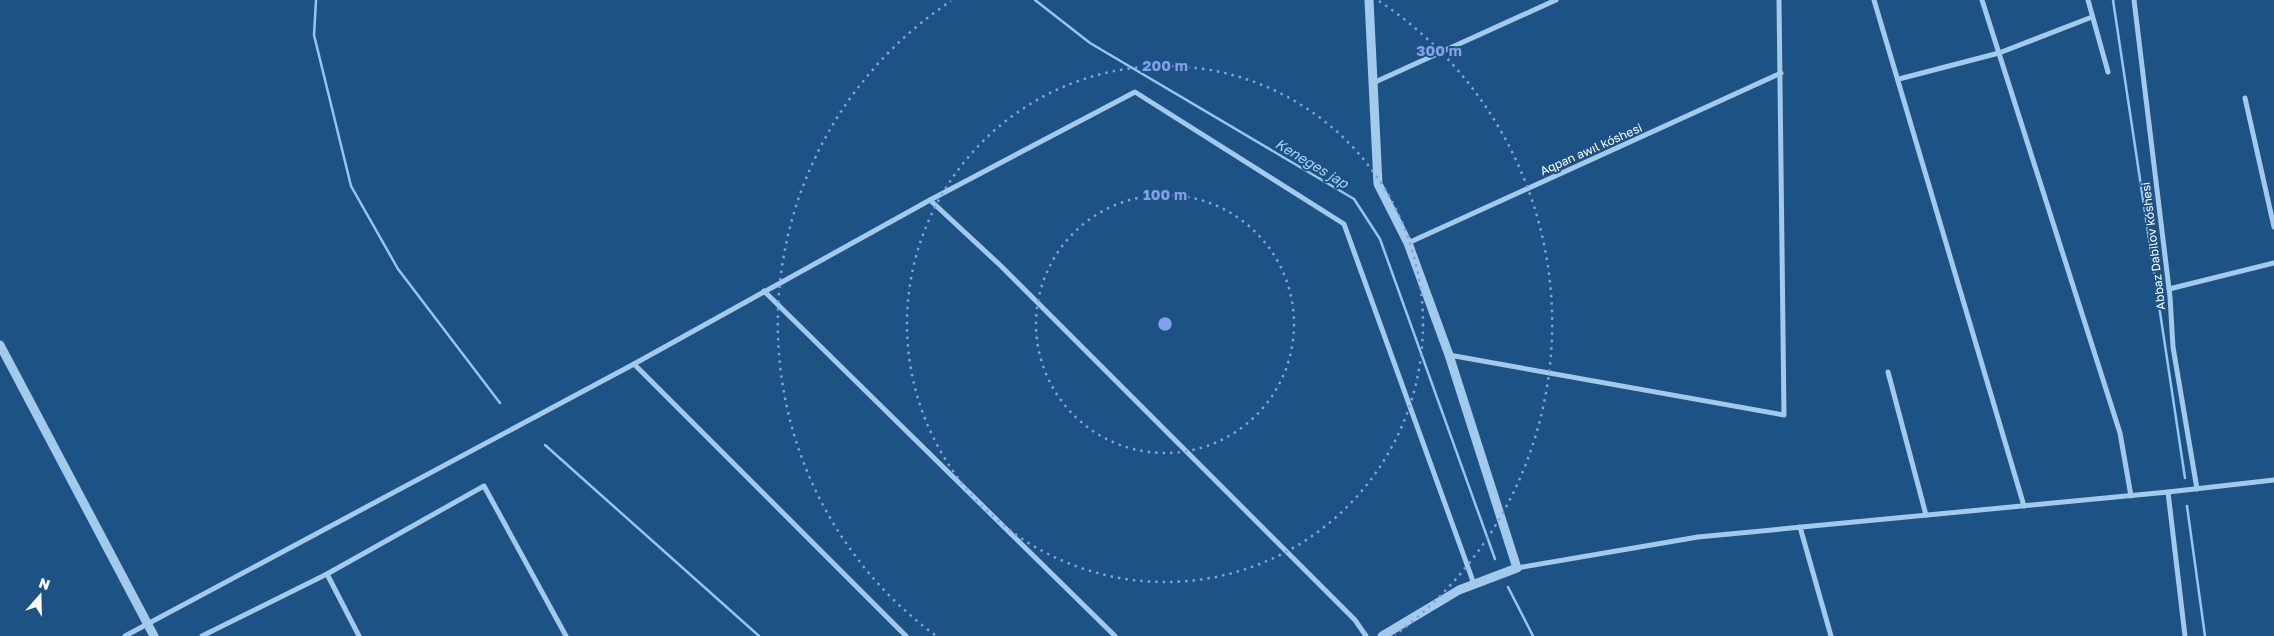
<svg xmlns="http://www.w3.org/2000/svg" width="2274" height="636" font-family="'Golos Text',sans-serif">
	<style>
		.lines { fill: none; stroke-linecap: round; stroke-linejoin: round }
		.stream { stroke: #96c5ed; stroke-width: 2.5 }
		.minor { stroke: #a3c9eb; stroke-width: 5 }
		.tertiary { stroke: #a3c9eb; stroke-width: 9 }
		.ring { fill: none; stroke: #839eea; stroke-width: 2.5; stroke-dasharray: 2.5 5 }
		.labels { text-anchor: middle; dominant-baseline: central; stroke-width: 4; stroke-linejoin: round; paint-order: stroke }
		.street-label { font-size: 12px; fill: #fff; stroke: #1c5284 }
		.water-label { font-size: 14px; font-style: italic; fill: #aed3f2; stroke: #1c5284 }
		.centre { fill: #839eea; stroke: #1c5284; stroke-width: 2.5 }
		.ring-label { font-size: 15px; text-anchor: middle; font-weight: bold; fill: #839eea; stroke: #1c5284; stroke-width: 4; stroke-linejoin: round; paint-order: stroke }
	</style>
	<rect width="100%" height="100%" fill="#1c5284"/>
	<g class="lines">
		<g class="stream">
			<polyline points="316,0 314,35 351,186 398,269 500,403"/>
			<polyline points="1035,0 1090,43 1354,199 1380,239 1495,559"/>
			<polyline points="2113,0 2185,478"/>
			<polyline points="545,445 759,636"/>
			<polyline points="2187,506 2205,636"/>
			<polyline points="1508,587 1533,636"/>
		</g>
		<g class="minor">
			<polyline points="1874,0 2024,506"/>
			<polyline points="1982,0 2120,433 2131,496"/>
			<polyline points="2088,0 2108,72"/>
			<polyline points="2134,0 2170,297 2173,347 2197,489"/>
			<polyline points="1899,79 1999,53 2092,17"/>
			<polyline points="1373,83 1556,0"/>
			<polyline points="2245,98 2274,227"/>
			<polyline points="930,200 1001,266 1355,620 1366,636"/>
			<polyline points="1408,243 1781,73"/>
			<polyline points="2169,289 2274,263"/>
			<polyline points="764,291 1115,636"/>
			<polyline points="1449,355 1784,415 1779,0"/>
			<polyline points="634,364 906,636"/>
			<polyline points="1888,372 1926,515"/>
			<polyline points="2168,492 2185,636"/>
			<polyline points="1800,527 1831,636"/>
			<polyline points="1517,568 1698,537 2168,492 2274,480"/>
			<polyline points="327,574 359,636"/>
			<polyline points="125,636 634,364 930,200 1135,92 1344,224 1474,584"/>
			<polyline points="202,636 327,574 484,486 566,636"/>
		</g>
		<g class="tertiary">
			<polyline points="1369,0 1378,184 1408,243 1449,355 1517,568 1459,590 1382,636"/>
			<polyline points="0,345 154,636"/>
		</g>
	</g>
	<g class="ring">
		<circle cx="1165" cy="324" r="129"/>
		<circle cx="1165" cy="324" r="258"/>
		<path d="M935 635A387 387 0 0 1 951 1M1379 1A387 387 0 0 1 1395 635"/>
	</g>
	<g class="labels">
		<g class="street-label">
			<text transform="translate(1591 149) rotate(-24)">Aqpan awıl kóshesi</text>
			<text transform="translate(2153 246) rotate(-97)">Abbaz Dabilov kóshesi</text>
		</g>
		<g class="water-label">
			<text transform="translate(1312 163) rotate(31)">Keneges jap</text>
		</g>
	</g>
	<circle cx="1165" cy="324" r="8" class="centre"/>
	<g class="ring-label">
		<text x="1439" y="56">300 m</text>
		<text x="1165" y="71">200 m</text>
		<text x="1165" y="200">100 m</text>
	</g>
	<g transform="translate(40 596) rotate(20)" stroke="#1c5284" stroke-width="4" paint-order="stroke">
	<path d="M0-4L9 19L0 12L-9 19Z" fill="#ffffff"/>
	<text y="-8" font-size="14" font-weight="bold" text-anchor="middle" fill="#ffffff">N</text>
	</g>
</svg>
